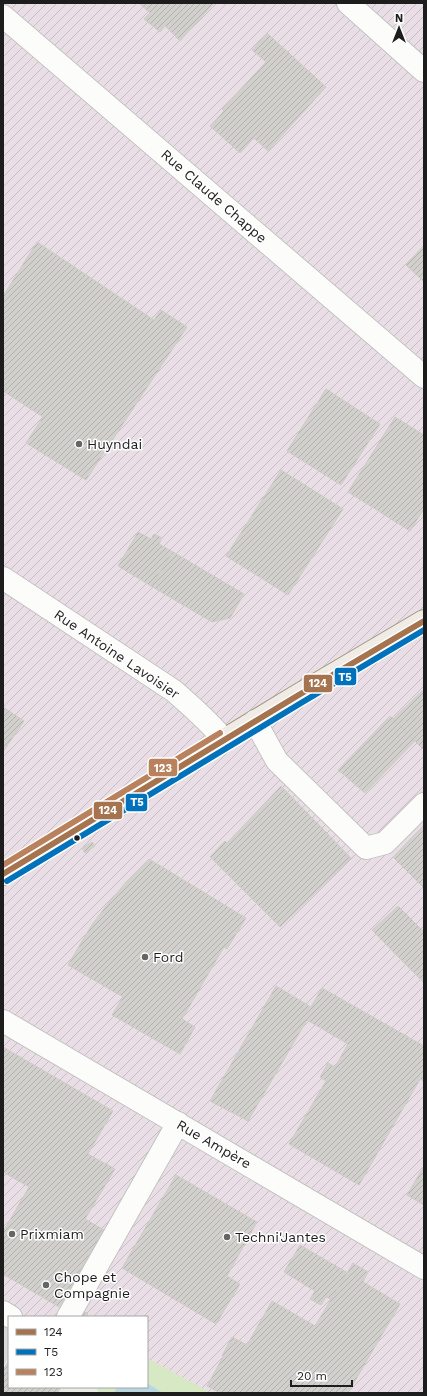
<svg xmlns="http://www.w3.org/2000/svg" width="427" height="1396" font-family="'Work Sans',sans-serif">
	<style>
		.residential { fill: #dad9d7 }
		.industrial { fill: url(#industrial-furrows) }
		.grass { fill: #d7e9c4 }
		.water { fill: #b9d7e0 }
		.building { fill: url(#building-hatch); stroke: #cecbc7 }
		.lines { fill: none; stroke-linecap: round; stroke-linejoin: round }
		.minor-casing { stroke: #c4c4c2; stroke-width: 24 }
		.major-casing { stroke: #a19882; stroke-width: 24 }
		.minor { stroke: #fcfcfb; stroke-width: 22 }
		.major { stroke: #f0ebe4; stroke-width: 22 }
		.bus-1-casing { stroke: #fff; stroke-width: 9 }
		.bus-2-casing { stroke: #fff; stroke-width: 9 }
		.bus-3-casing { stroke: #fff; stroke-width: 9 }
		.bus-1 { stroke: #a6734f; stroke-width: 6 }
		.bus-2 { stroke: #0072bc; stroke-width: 6 }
		.bus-3 { stroke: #b9825d; stroke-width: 6 }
		.poi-dot { fill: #656563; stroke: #fff; stroke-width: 1.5 }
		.bus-dot { fill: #1d1d1d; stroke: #fff; stroke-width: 1.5 }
		.labels { text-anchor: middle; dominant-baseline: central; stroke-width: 3; stroke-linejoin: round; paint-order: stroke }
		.street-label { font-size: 14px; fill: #1d1d1d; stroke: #fff }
		.poi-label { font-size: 14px; fill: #1d1d1d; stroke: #fff; text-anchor: start }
		.line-badge { stroke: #fff; stroke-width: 1.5 }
		.badge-label { font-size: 11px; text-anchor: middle; font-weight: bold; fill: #fff }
	</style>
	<defs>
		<pattern id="industrial-furrows" width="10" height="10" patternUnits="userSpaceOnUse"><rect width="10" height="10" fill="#e9dee5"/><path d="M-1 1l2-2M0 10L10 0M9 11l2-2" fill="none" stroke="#c7bec4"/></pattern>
		<pattern id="building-hatch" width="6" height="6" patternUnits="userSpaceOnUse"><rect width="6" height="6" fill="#d2d0cd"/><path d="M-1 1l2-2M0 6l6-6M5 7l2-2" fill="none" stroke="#b4b2b0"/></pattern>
	</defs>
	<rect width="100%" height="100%" fill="#ebeae6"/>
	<polygon class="residential" points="3,1322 9,1326 9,1356 3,1367"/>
	<polygon class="industrial" points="3,3 424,3 424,1393 142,1393 147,1387 147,1317 3,1317"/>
	<polygon class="grass" points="147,1358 211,1393 98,1393 97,1387 147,1387"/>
	<polygon class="water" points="147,1383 163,1393 114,1393 117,1387 147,1387"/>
	<g class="building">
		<polygon points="139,3 214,3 180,41 165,26 160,32 144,19 150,13"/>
		<polygon points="267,33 326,87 268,151 254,138 240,153 210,126 224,111 222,109 266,62 252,50"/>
		<polygon points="37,242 154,320 161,310 187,327 86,480 26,443 43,417 3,391 3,296"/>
		<polygon points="424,245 424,282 406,265"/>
		<polygon points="326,389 380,424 341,485 287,451"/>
		<polygon points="395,417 424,435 424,509 410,531 348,492"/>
		<polygon points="281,470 343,509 288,595 226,556"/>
		<polygon points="138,532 151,539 154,534 162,538 159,544 173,552 151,586 118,566"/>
		<polygon points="173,552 244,594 230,618 212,622 151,586"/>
		<polygon points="422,691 424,692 424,750 393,719"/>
		<polygon points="3,707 24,721 3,752"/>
		<polygon points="390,716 415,741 365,793 338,770"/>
		<polygon points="281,786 351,858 280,927 218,865 228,854 220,846 225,841 227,843"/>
		<polygon points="424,825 424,888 393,857"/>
		<polygon points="92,842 95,846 85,853 82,848"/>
		<polygon points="220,846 228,854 218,865 210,857"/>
		<polygon points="149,859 246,918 227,949 224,947 182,1019 195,1027 180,1054 112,1015 123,997 68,965 91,926 106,906 128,880"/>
		<polygon points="398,906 424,932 424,951 408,967 372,930"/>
		<polygon points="424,951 424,983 408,967"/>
		<polygon points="276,986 311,1007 322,988 424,1046 424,1081 420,1079 359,1185 289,1144 326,1081 320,1077 328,1063 335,1067 348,1044 307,1020 248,1121 210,1101"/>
		<polygon points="3,1047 113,1111 88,1154 115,1169 85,1219 104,1230 59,1307 3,1274 3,1232 29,1187 3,1172"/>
		<polygon points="424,1166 424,1205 407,1195"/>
		<polygon points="176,1175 257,1222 227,1276 240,1284 216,1324 122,1268"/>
		<polygon points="300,1245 348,1273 331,1299 326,1297 321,1305 310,1299 315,1291 284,1272"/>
		<polygon points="353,1263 368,1272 363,1282 400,1304 348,1393 220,1393 207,1386 223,1357 222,1356 232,1337 247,1345 272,1301 315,1326"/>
		<polygon points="82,1310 88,1314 86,1317 79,1317"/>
		<polygon points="9,1360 9,1387 61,1387 58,1392 61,1393 3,1393 3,1370"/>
	</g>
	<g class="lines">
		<defs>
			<g id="minor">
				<polyline points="348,3 424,71"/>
				<polyline points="3,16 424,377"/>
				<path d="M3,578L174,691C192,707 209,721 224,740"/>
				<polyline points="255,721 277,761 366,848 385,843 424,804"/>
				<polyline points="3,1021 424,1268"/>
				<polyline points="3,1312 11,1317"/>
				<polyline points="68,1317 178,1123"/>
			</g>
			<polyline id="major" points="3,874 297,696 424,621"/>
		</defs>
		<use href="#minor" class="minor-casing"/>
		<use href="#major" class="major-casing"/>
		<use href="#minor" class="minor"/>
		<use href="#major" class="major"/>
		<defs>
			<polyline id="bus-1" points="3,874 297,696 424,621"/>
			<polyline id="bus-2" points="7,881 301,703 424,630"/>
			<polyline id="bus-3" points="3,865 220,733"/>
		</defs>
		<use href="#bus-1" class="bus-1-casing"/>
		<use href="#bus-2" class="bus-2-casing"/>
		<use href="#bus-3" class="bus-3-casing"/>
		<use href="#bus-1" class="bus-1"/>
		<use href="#bus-2" class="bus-2"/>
		<use href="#bus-3" class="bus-3"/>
	</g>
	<g class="poi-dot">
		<circle cx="79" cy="444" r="4"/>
		<circle cx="145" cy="957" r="4"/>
		<circle cx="12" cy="1234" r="4"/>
		<circle cx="227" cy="1237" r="4"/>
		<circle cx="46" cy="1285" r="4"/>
	</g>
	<circle class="bus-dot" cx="77" cy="838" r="3.5"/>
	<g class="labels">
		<g class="street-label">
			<text transform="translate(214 196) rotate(41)">Rue Claude Chappe</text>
			<text transform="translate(117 654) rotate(34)">Rue Antoine Lavoisier</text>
			<text transform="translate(214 1144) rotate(30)">Rue Ampère</text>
		</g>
		<g class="poi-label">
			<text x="87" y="444">Huyndai</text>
			<text x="153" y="957">Ford</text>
			<text x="20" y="1234">Prixmiam</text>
			<text x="235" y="1237">Techni'Jantes</text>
			<text x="54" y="1277">Chope et<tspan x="54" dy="16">Compagnie</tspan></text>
		</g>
	</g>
	<g class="line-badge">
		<rect x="334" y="667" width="23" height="19" rx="4" fill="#0072bc"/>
		<rect x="303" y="674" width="30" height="19" rx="4" fill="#a6734f"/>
		<rect x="148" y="758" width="30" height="19" rx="4" fill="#b9825d"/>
		<rect x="125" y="793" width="23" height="19" rx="4" fill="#0072bc"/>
		<rect x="93" y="801" width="30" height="19" rx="4" fill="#a6734f"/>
	</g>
	<g class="badge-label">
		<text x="345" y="681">T5</text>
		<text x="318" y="687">124</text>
		<text x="163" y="772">123</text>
		<text x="137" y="806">T5</text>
		<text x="108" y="814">124</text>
	</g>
	<rect width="427" height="1396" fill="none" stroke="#1d1d1d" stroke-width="8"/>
	<rect x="8" y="1316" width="140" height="72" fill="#ffffff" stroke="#a5a5a5"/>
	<rect x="16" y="1329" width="20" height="6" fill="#a6734f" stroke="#a5a5a5"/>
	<text x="44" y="1336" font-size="12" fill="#1d1d1d">124</text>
	<rect x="16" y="1349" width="20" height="6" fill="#0072bc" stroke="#a5a5a5"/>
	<text x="44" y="1356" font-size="12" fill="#1d1d1d">T5</text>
	<rect x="16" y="1369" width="20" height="6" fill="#b9825d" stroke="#a5a5a5"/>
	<text x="44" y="1376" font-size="12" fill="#1d1d1d">123</text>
	<g transform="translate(399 28)" stroke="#ffffff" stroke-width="3" paint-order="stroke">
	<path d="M0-3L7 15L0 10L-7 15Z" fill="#1d1d1d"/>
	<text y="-6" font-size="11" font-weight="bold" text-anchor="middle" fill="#1d1d1d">N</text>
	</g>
	<path d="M291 1380v6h61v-6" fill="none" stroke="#1d1d1d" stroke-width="2"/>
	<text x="297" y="1380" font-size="12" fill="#1d1d1d" stroke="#ffffff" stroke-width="3" paint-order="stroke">20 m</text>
</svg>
